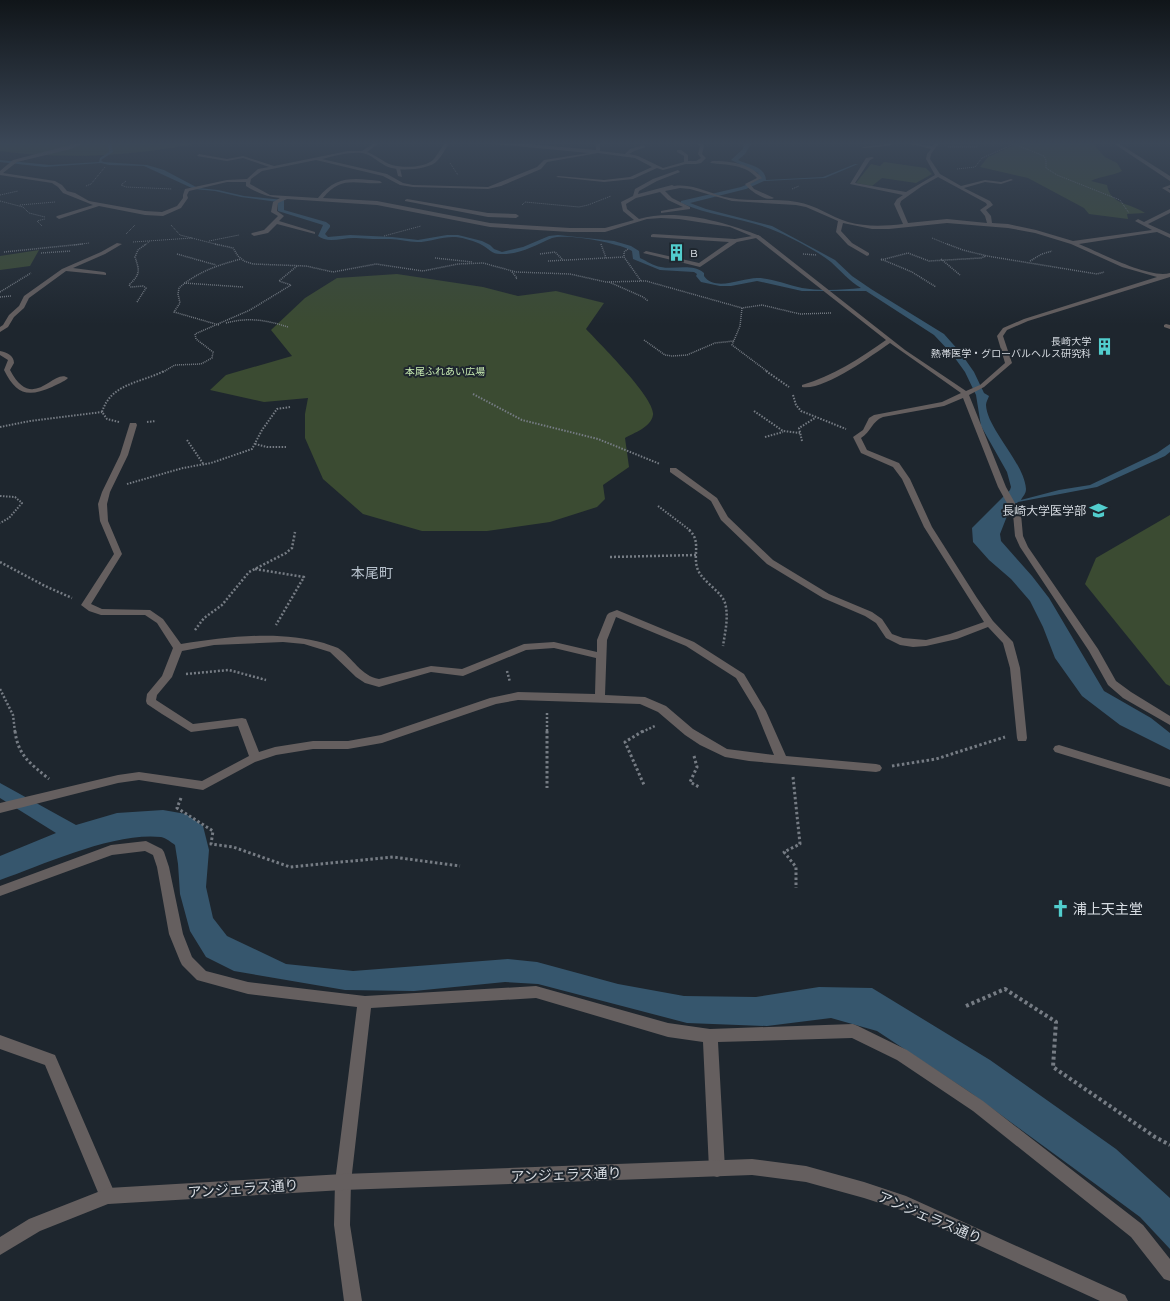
<svg xmlns="http://www.w3.org/2000/svg" width="1170" height="1301" font-family="'Noto Sans','Noto Sans JP',sans-serif">
	<style>
		.green { fill: #3b4b32 }
		.water { fill: #36566d }
		.lines { fill: none; stroke-linecap: round; stroke-linejoin: round }
		.path-far5 { stroke: #767c84; stroke-width: 1; stroke-dasharray: 1 1; stroke-linecap: butt }
		.path-far4 { stroke: #767c84; stroke-width: 1.5; stroke-dasharray: 1 1; stroke-linecap: butt }
		.path-far3 { stroke: #767c84; stroke-width: 2; stroke-dasharray: 1.5 1.5; stroke-linecap: butt }
		.path-far2 { stroke: #767c84; stroke-width: 2.5; stroke-dasharray: 2 2; stroke-linecap: butt }
		.path-far1 { stroke: #767c84; stroke-width: 3; stroke-dasharray: 2.5 2.5; stroke-linecap: butt }
		.path { stroke: #767c84; stroke-width: 4; stroke-dasharray: 3 3; stroke-linecap: butt }
		.service { fill: #655f5f; fill-rule: evenodd }
		.minor { fill: #655f5f; fill-rule: evenodd }
		.tertiary { fill: #655f5f; fill-rule: evenodd }
		.labels { text-anchor: middle; dominant-baseline: central; stroke-width: 4; stroke-linejoin: round; paint-order: stroke }
		.far-poi-label { font-size: 10px; fill: #d7dce2; stroke: #1e262e; text-anchor: start }
		.far-park-label { font-size: 10px; fill: #c7eab1; stroke: #1e262e }
		.poi-label { font-size: 12px; fill: #d7dce2; stroke: #1e262e; text-anchor: end }
		.quarter-label { font-size: 14px; fill: #b7c1cc; stroke: #1e262e }
		.near-poi-label { font-size: 14px; fill: #d7dce2; stroke: #1e262e; text-anchor: start }
		.near-street-label { font-size: 14px; fill: #d7dce2; stroke: #1e262e }
	</style>
	<rect width="100%" height="100%" fill="#1e262e"/>
	<g class="green">
		<path d="M0,143H199C132,156 67,160 0,151Z"/>
		<path d="M1019,143H1092L1105,157L1117,163L1122,171C1112,176 1101,176 1091,181L1107,185C1110,205 1131,203 1145,213L1127,214L1128,219L1089,214L1084,208L1028,178L980,167L988,157Z"/>
		<polygon points="884,162 926,168 932,174 916,183 882,178 872,186 856,183 871,164 880,166"/>
		<polygon points="39,250 30,266 0,270 0,256"/>
		<path d="M397,274L483,287L518,296L556,291L604,303L586,329C599,343 656,399 653,415C651,427 634,433 625,438L629,467L603,485L605,499L597,507L550,522L487,531H422L363,514L323,479L305,438V414L308,398L264,402L210,390L226,375L292,356L271,330L305,298L337,278Z"/>
		<polygon points="1170,515 1170,686 1166,684 1085,584 1096,558"/>
	</g>
	<g class="water">
		<path d="M108,143H111L113,152L101,160L103,162L147,165L164,170L198,188L218,190L244,196L284,200V210L326,222L330,225V227L325,234L328,237L350,235L392,237L418,240L447,235H458L482,241L490,245L494,249L502,252L523,247L549,236L558,235L614,241L631,246L639,251L640,258C647,261 653,266 661,267C675,270 692,263 704,273V276C715,292 742,278 757,278C772,278 787,285 802,288C818,291 844,290 861,288C849,281 841,271 831,262C817,251 794,239 778,232C747,218 712,217 681,203V201L741,187L760,179L758,173L731,160L743,149L744,143L751,144L745,154L738,160C748,165 765,166 766,180L823,177L855,164H858L825,178L764,181L746,189L690,203L706,209L772,226L835,260L852,276L871,289L944,334L960,352L974,372L984,393L989,396C988,399 986,402 986,405C987,429 1024,462 1026,489C1026,494 1023,496 1021,500L1059,490L1090,485L1157,453L1170,444V452L1165,456L1097,487L1018,502L1009,511L1000,534L1001,541L1032,576L1049,598L1104,691L1151,718L1170,733V750L1120,725L1082,696L1055,658L1043,627L1030,601L1011,579L989,560L973,542L972,528L1010,490L1011,487L1007,472L981,426L976,395L965,372L952,354L934,335L866,291H802L757,281L731,286H720L701,282L696,276L697,274L694,272L660,270L633,259L632,251C620,243 566,233 552,238C536,245 519,255 500,254C492,254 489,249 482,245C475,241 464,238 456,237C443,236 430,242 417,242C408,242 399,239 390,239C378,239 368,239 356,238C344,237 328,244 318,236L323,225L278,211V202L241,197L215,191L194,189L144,166L109,165L101,163L45,167L0,162V160L50,165L99,162L100,158L109,152Z"/>
		<path d="M0,783L76,825L117,813L163,810L186,814L203,826L209,850L206,887L213,918L227,936L286,964L353,971L508,959L537,962L618,984L684,996L756,997L819,987L872,988L990,1060L1116,1149L1170,1198V1249L1140,1217L1094,1183L971,1093L877,1031L831,1018L767,1026L687,1023L538,984L505,982L414,991L345,990L234,971L206,957L190,931L180,894L178,864L175,845C171,842 166,838 161,837C114,832 45,864 0,880V856L56,833L0,798Z"/>
	</g>
	<g class="lines">
		<g class="path-far5">
			<polyline points="948,147 977,147"/>
			<polyline points="450,163 458,175"/>
			<polyline points="957,169 975,167 982,158 1014,144 1044,156 1046,160 1046,168 1057,175 1120,200 1129,213"/>
			<polyline points="126,181 121,185 126,187 172,189"/>
			<polyline points="86,186 91,184 105,167"/>
			<polyline points="792,189 799,186"/>
			<polyline points="0,195 18,191"/>
			<polyline points="0,201 23,207 29,213 45,217"/>
			<polyline points="20,205 55,202"/>
			<polyline points="522,205 525,202 579,207 588,205 611,196"/>
			<polyline points="171,225 180,235 219,245"/>
			<polyline points="42,226 37,221 45,219"/>
			<polyline points="126,234 135,225"/>
			<polyline points="384,236 421,226"/>
			<polyline points="932,238 949,245"/>
			<polyline points="209,241 239,235"/>
			<polyline points="133,242 192,238"/>
			<polyline points="74,245 89,243"/>
			<polyline points="145,245 150,241"/>
		</g>
		<g class="path-far4">
			<polyline points="215,244 233,248 238,256 244,261 253,264 306,266 333,272 376,264 423,271 458,264 483,263 516,272 570,274 606,282 646,281 742,308 762,305 800,314 832,313"/>
			<polyline points="601,244 606,258"/>
			<polyline points="947,244 963,250 987,256 1097,274 1104,272"/>
			<polyline points="628,249 624,252 624,257 641,281"/>
			<polyline points="4,252 83,244"/>
			<polyline points="41,253 71,251"/>
			<polyline points="177,254 216,265"/>
			<polyline points="540,254 555,252 563,260"/>
			<polyline points="803,254 817,255"/>
			<polyline points="435,258 472,262"/>
			<polyline points="881,259 912,272 936,287"/>
			<polyline points="941,259 960,275"/>
			<polyline points="881,260 908,253 929,261 981,258 986,256"/>
			<polyline points="548,261 624,257"/>
			<polyline points="1030,261 1042,254 1052,251"/>
			<polyline points="512,272 517,278 515,279"/>
			<polyline points="609,282 643,297 648,301"/>
			<polyline points="184,283 243,287"/>
			<polyline points="0,292 31,273"/>
			<polyline points="0,297 11,296"/>
			<path d="M137,302L146,288L143,286L131,287L129,285C140,274 140,272 135,257L138,250L146,244"/>
			<polyline points="742,308 740,326 732,345 768,372"/>
			<path d="M226,323C249,317 266,320 288,327"/>
			<path d="M219,325L174,312L180,303L178,294L179,288C197,272 218,265 241,259"/>
			<polyline points="644,340 665,355 672,356 687,355 715,343 734,341"/>
			<polyline points="163,372 175,365 201,364 212,358 213,352 196,339 195,334 250,310 291,285 279,281 297,266"/>
		</g>
		<g class="path-far3">
			<polyline points="766,371 789,387"/>
			<polyline points="473,394 522,420 598,439 660,464"/>
			<polyline points="793,395 796,405 801,411 846,429"/>
			<polyline points="754,411 783,431 800,433"/>
			<path d="M119,422L107,419L102,412C111,383 141,383 164,371"/>
			<polyline points="147,422 156,421"/>
			<polyline points="0,427 30,421 102,412"/>
			<polyline points="765,437 783,432"/>
			<polyline points="187,440 204,465"/>
			<polyline points="802,441 799,428 815,418"/>
			<polyline points="255,444 267,447 286,447"/>
			<polyline points="127,484 183,468 211,463 252,449 262,430 277,409 290,407"/>
			<polyline points="0,496 15,497 22,503 9,518 0,523"/>
			<polyline points="658,506 691,531"/>
		</g>
		<g class="path-far2">
			<path d="M689,530C702,541 692,556 698,570C703,582 722,592 725,603C729,617 725,632 723,646"/>
			<polyline points="610,557 696,555"/>
			<polyline points="0,562 45,586 72,598"/>
			<polyline points="255,569 304,577 276,625"/>
			<polyline points="195,630 204,618 222,605 249,572 286,553 292,548 295,532"/>
			<polyline points="507,671 510,682"/>
			<polyline points="186,674 229,670 266,680"/>
			<polyline points="0,689 13,715 15,732"/>
			<polyline points="547,713 547,732"/>
			<polyline points="642,732 655,726"/>
		</g>
		<g class="path-far1">
			<path d="M15,731C18,756 31,764 49,779"/>
			<polyline points="547,731 547,788"/>
			<polyline points="643,731 625,742 644,785"/>
			<polyline points="694,756 697,767 690,782 699,787"/>
			<polyline points="892,766 936,759 1005,737"/>
			<polyline points="793,777 800,844 784,852 796,867 796,888"/>
			<polyline points="181,798 177,808 213,831 211,844 233,847 290,867 393,857 460,866"/>
		</g>
		<polyline class="path" points="966,1006 1005,989 1056,1022 1053,1067 1155,1137 1170,1145"/>
		<g class="service">
			<polygon points="398,167 400,168 402,177 398,176 396,168"/>
			<polygon points="653,234 735,239 758,235 761,237 737,242 700,267 643,253 646,251 699,263 729,242 651,237 651,235"/>
			<polygon points="1166,324 1170,325 1170,329 1164,327 1164,325"/>
		</g>
		<g class="minor">
			<path d="M78,143H84L71,149L17,162L3,173L55,181L62,185L67,191L75,193L89,201L145,211L162,212L177,206L183,198V195L185,189L227,180L247,179L258,169L269,167L243,158L227,161L197,156L199,154L227,159L243,156L274,166L348,151H362L374,143H379L367,152C376,155 383,162 392,165C403,168 426,168 434,159C438,154 441,148 445,143H449C445,149 442,156 437,161C429,170 397,172 386,166C378,162 371,154 362,153C348,152 335,156 322,159L387,174L403,183L413,185L488,187L537,167L544,160L589,153L483,143H517L596,150V143H600V151L625,154L630,149L644,145L646,147L634,151L629,154L638,156L663,168L684,162V156L677,152V150H681L688,155V161H696L701,158L698,154L700,146L698,143H702L704,146L702,154L706,158L701,163L696,164H686L663,170L657,168L633,179L604,182L556,177L558,176L604,180L630,177L652,167L635,158L598,153L547,162L541,169L501,186L488,189L413,187L400,185L383,176L316,160L262,171L251,179L250,184L270,195L318,198C336,175 354,178 380,181L382,183C357,185 342,174 323,198L377,201L490,223L570,228H605L634,220L623,211L621,202L633,196L635,189L653,179L678,170L680,172L657,181L639,191L638,194L672,185L674,186C694,183 711,195 730,198C752,202 775,198 797,202C816,205 831,217 848,222C866,227 885,226 903,224L894,204L897,199L903,195L850,184L866,158L872,157L874,158L870,160L855,183L906,192L935,175L926,159L927,154L931,149L908,143L932,146L935,143H939L931,154L930,159L940,174L961,186L985,180L1001,182L1011,179L1013,180L1001,184L985,182L964,188L990,201L993,205L986,210L991,216L992,223L1008,224L1036,230L1073,241L1152,230L1135,221L1138,219L1144,222L1170,209V213L1148,224L1170,234V238L1157,232L1079,244C1101,253 1149,279 1170,273V277L1028,321L1007,330L1003,336L1012,363L984,387L969,395L1006,487L1021,514L1023,536L1028,547L1098,649L1116,681L1131,692L1170,716V725L1123,698L1108,685L1089,651L1020,547L1015,536L1013,514L998,487L963,398L944,406L883,417C872,421 871,432 861,438L867,450L899,463L910,479L932,527L977,598L993,621L1013,642L1020,668L1027,738L1026,741H1018L1017,738L1010,668L1003,643L988,627L957,639L926,646L913,647L900,645L886,638L876,623L865,616L823,598L767,564L721,520L711,501L670,472V468H676L717,498L728,517L773,560L829,594L872,612L882,619L892,634L903,638L926,640L950,634L984,622L924,527L902,479L893,467L861,453L853,437L863,430L869,418L874,415L942,402L961,393L890,343C871,356 824,391 802,387V385C833,376 859,359 886,340L756,238L730,227L679,219L661,218L647,219L605,232H570L490,227L377,205L287,199L278,203L277,211L284,216L279,221L315,232V234L277,224L268,233L254,236L251,234L252,233L264,230L278,216L271,212L273,202L280,198C267,197 257,193 246,186V182H227L189,191L187,195L188,198L181,208L163,216L145,215L99,206L59,219L56,217L57,216L93,205L63,193L58,187L52,183L0,175V171L13,160ZM938,177L986,203L987,205L980,210L985,216L987,223L947,219L908,223L900,204L901,201L922,186ZM680,188L690,189L732,201L796,205L806,207L838,221L836,232L848,245L867,256L869,255V253L852,243L841,231L843,223L872,229H889L947,223L1008,228L1035,233L1071,244L1122,267L1157,277L1024,319L1003,328L997,336L1005,363L980,385L966,391L905,350L760,236C725,222 676,208 639,219L627,209L626,204L636,198L660,192L668,200L683,207L661,211V213L690,209V207L672,198L665,191Z"/>
			<polygon points="895,143 888,146 864,148 862,147"/>
			<polygon points="1113,143 1118,143 1170,176 1170,181"/>
			<path d="M712,161C730,161 750,163 762,178L750,184L754,189L774,198C766,202 750,191 745,184L757,178C745,164 727,165 710,163Z"/>
			<polygon points="1170,185 1170,188 1168,188 1170,190 1170,193 1162,188"/>
			<polygon points="407,199 488,213 516,214 519,216 516,218 488,217 405,201 405,200"/>
			<polygon points="117,243 122,244 105,254 73,268 104,272 106,273 106,275 66,271 29,298 24,308 14,317 8,327 0,332 0,327 3,325 9,315 19,306 24,296 62,269 101,252"/>
			<path d="M0,351C6,352 14,355 14,363L10,370C33,414 54,367 68,378C64,382 57,384 52,387C27,398 16,394 4,370L8,360L0,355Z"/>
			<path d="M130,423H136L137,425L128,455L110,492L107,504L108,521L122,554L91,604L102,609L150,610L163,619L181,644C226,637 279,630 324,643C328,645 334,646 338,648C353,658 361,676 379,679L431,666L462,669L524,644L554,642L597,652V640L607,615L609,613L617,610L694,642L744,674L766,711L786,756L876,764L880,765L882,768L880,771L876,772L749,761L725,757L700,745L685,735L658,712L640,704L518,700L496,704L382,743L348,749H313L276,755L255,762L203,790L139,780L118,783L0,813V803L118,775L139,772L202,781L249,756L238,726L191,732L162,714L147,704L146,701L147,694L162,676L173,648L157,623L145,615H101L89,611L81,605L114,554L100,521L98,504L102,492L120,455ZM616,617L686,646L736,678L756,711L774,755L727,749L693,729L666,706L645,697L605,695L607,640ZM283,642L304,644L330,652L356,677L365,683L379,687L431,672L463,676L526,650L554,648L596,658L595,694L518,692L490,698L381,735L348,741H313L275,747L259,752L246,719L242,718L193,724L156,700L157,695L172,677L182,651L214,645Z"/>
			<polygon points="1059,745 1170,779 1170,787 1055,752 1053,749 1055,746"/>
			<polygon points="146,841 162,849 164,852 169,867 183,934 192,957 206,971 248,982 365,996 536,986 668,1023 710,1029 853,1024 858,1026 907,1050 983,1101 1143,1225 1170,1259 1170,1281 1164,1279 1131,1237 973,1111 897,1060 852,1038 718,1042 725,1169 723,1175 717,1177 711,1175 709,1169 703,1042 668,1037 536,998 371,1008 351,1182 350,1225 362,1301 344,1301 334,1225 335,1182 357,1007 248,994 197,980 182,965 180,961 169,934 157,867 153,855 145,851 112,855 0,896 0,886 111,845"/>
			<polygon points="0,1035 55,1055 116,1196 114,1202 108,1204 102,1202 45,1065 0,1049"/>
		</g>
		<polygon class="tertiary" points="752,1159 806,1166 864,1182 906,1196 1125,1295 1128,1301 1100,1301 904,1211 864,1198 806,1182 752,1175 343,1190 108,1204 40,1231 0,1255 0,1237 29,1219 108,1188 343,1174"/>
	</g>
	<linearGradient id="sky" x2="0" y2="1"><stop stop-color="#101519"/><stop offset="0.44" stop-color="#3b4757"/><stop offset="1" stop-color="#3b4757" stop-opacity="0"/></linearGradient>
	<rect width="1170" height="325" fill="url(#sky)"/>
	<defs>
		<symbol id="building-bare" viewBox="-9 -9 18 18"><path d="M-4-6H4V6H1V3H-1V6H-4ZM-2.5-4.3h1.7v1.8h-1.7ZM.8-4.3h1.7v1.8H.8ZM-2.5-1h1.7V.8h-1.7ZM.8-1h1.7V.8H.8Z" fill="#52cdcd" stroke="#1e262e" stroke-width="2.5" paint-order="stroke"/></symbol>
		<symbol id="university-bare" viewBox="-9 -9 18 18"><path d="M0-5L7-2L0 1L-7-2ZM-4 1L0 2.5L4 1V4Q0 6-4 4Z" fill="#52cdcd" stroke="#1e262e" stroke-width="2.5" paint-order="stroke"/></symbol>
		<symbol id="church-bare" viewBox="-9 -9 18 18"><path d="M-1.2-6h2.4v3.5h3.3v2.4h-3.3V6h-2.4V-.1h-3.3v-2.4h3.3Z" fill="#52cdcd" stroke="#1e262e" stroke-width="2.5" paint-order="stroke"/></symbol>
	</defs>
	<g fill-rule="evenodd">
		<use href="#building-bare" x="664" y="240" width="25" height="25"/>
		<use href="#building-bare" x="1092" y="334" width="25" height="25"/>
		<use href="#university-bare" x="1086" y="498" width="25" height="25"/>
		<use href="#church-bare" x="1048" y="896" width="25" height="25"/>
	</g>
	<g class="labels">
		<g class="far-poi-label">
			<text x="689" y="253">Ｂ</text>
			<text x="1091" y="341" text-anchor="end">長崎大学<tspan x="1091" dy="12">熱帯医学・グローバルヘルス研究科</tspan></text>
		</g>
		<g class="far-park-label">
			<text x="445" y="371">本尾ふれあい広場</text>
		</g>
		<g class="poi-label">
			<text x="1086" y="510">長崎大学医学部</text>
		</g>
		<g class="quarter-label">
			<text x="372" y="572">本尾町</text>
		</g>
		<g class="near-poi-label">
			<text x="1073" y="908">浦上天主堂</text>
		</g>
		<g class="near-street-label">
			<text transform="translate(566 1174) rotate(-2)">アンジェラス通り</text>
			<text transform="translate(243 1188) rotate(-4)">アンジェラス通り</text>
			<text transform="translate(930 1217) rotate(23)">アンジェラス通り</text>
		</g>
	</g>
</svg>
